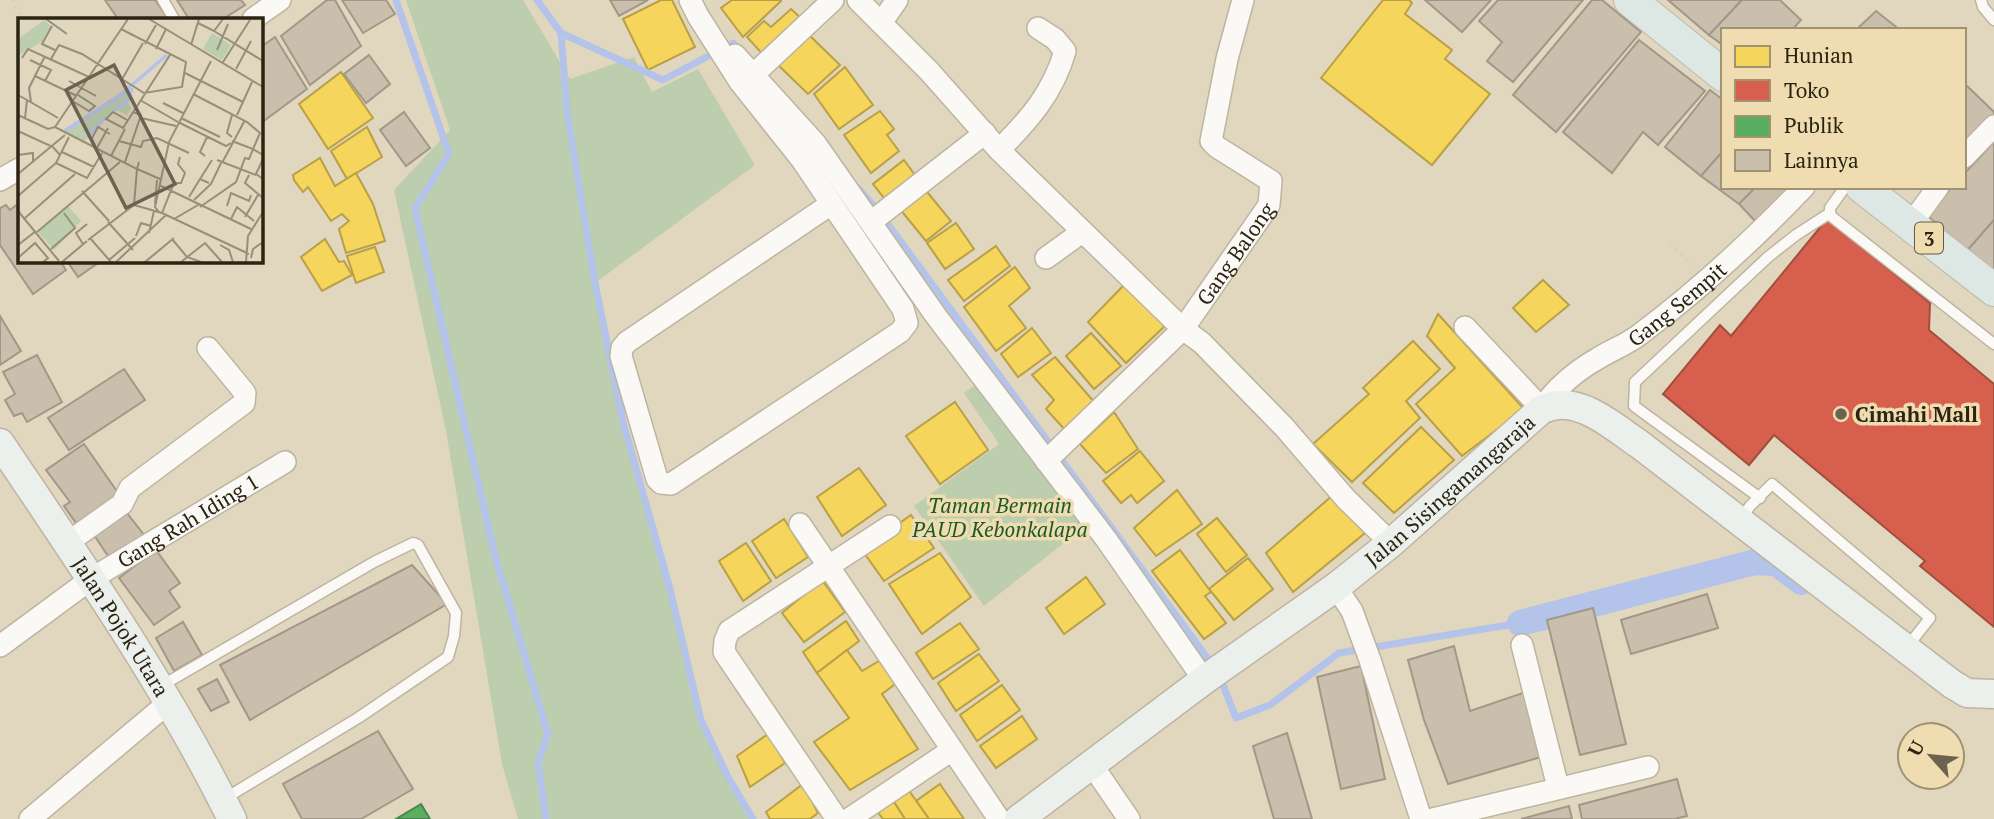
<svg xmlns="http://www.w3.org/2000/svg" width="1994" height="819" font-family="'PT Serif',serif">
	<style>
		.green { fill: #bcceae }
		.homes { fill: #f6d55c; stroke: #b9a046; stroke-width: 2 }
		.shops { fill: #d6604d; stroke: #a34e3c; stroke-width: 2 }
		.public { fill: #5aae61; stroke: #4c854a; stroke-width: 2 }
		.lines { fill: none; stroke-linecap: round; stroke-linejoin: round }
		.stream { stroke: #b4c3ea; stroke-width: 7 }
		.canal { stroke: #b4c3ea; stroke-width: 26 }
		.building { fill: #cabeac; stroke: #a39887; stroke-width: 2 }
		.service-casing { stroke: #bdb4a1; stroke-width: 13 }
		.minor-casing { stroke: #bdb4a1; stroke-width: 24 }
		.secondary-casing { stroke: #bdb4a1; stroke-width: 31 }
		.primary-casing { stroke: #beb9ac; stroke-width: 34 }
		.path { stroke: #d4d1c9; stroke-width: 4.5; stroke-dasharray: 2 5; stroke-linecap: butt }
		.service { stroke: #faf9f5; stroke-width: 10 }
		.minor { stroke: #faf9f5; stroke-width: 21 }
		.secondary { stroke: #ebf0ed; stroke-width: 28 }
		.primary { stroke: #dde8e5; stroke-width: 32 }
		.poi-dot { fill: #6b624f; stroke: #efdcb0; stroke-width: 2.5 }
		.labels { text-anchor: middle; dominant-baseline: central; stroke-width: 7; stroke-linejoin: round; paint-order: stroke }
		.shield { fill: #efdcb0; stroke: #665b42; stroke-width: 2 }
		.shield-label { font-size: 19px; font-weight: bold; fill: #2b2413 }
		.street-label { font-size: 21px; fill: #2b2413; stroke: #efdcb0 }
		.poi-label { font-size: 21px; font-weight: bold; fill: #2b2413; stroke: #efdcb0; text-anchor: start }
		.park-label { font-size: 21px; font-style: italic; fill: #1a5a28; stroke: #efdcb0 }
		.inset-river { fill: none; stroke: #b4c3ea; stroke-width: 3.5 }
		.inset-road { fill: none; stroke: #988f7a; stroke-width: 2 }
		.view { fill: #6b624f; fill-opacity: 0.15; stroke: #6b624f; stroke-width: 3.5 }
		.inset-edge { fill: none; stroke: #2b2413; stroke-width: 3.5 }
	</style>
	<rect width="100%" height="100%" fill="#e1d6be"/>
	<g class="green">
		<polygon points="406,0 523,0 570,79 634,57 652,92 698,69 755,165 595,283 623,422 670,589 701,720 728,777 753,819 518,819 502,764 446,431 394,190 450,130"/>
		<polygon points="982,381 1088,524 984,606 914,506 999,444 964,393"/>
	</g>
	<g class="homes">
		<polygon points="661,0 672,0 695,47 648,70 623,19"/>
		<polygon points="732,0 780,0 781,1 743,37 721,8"/>
		<polygon points="1383,0 1409,0 1412,3 1405,14 1452,50 1445,59 1490,94 1432,165 1321,78"/>
		<polygon points="791,9 806,23 768,60 747,37 764,21 771,27"/>
		<polygon points="807,33 840,65 808,94 776,63"/>
		<polygon points="845,67 873,105 839,129 814,94"/>
		<polygon points="341,72 373,118 328,149 299,104"/>
		<polygon points="880,111 894,129 887,135 899,151 871,173 844,135"/>
		<polygon points="367,127 382,157 347,179 331,151"/>
		<polygon points="320,158 335,186 356,173 373,204 385,241 346,253 339,229 349,221 342,214 331,221 308,187 303,192 294,180 293,175"/>
		<polygon points="904,160 915,175 884,198 873,184"/>
		<polygon points="923,187 951,221 926,241 899,208"/>
		<polygon points="956,223 974,249 945,269 927,243"/>
		<polygon points="325,239 339,262 344,261 352,275 322,291 301,257"/>
		<polygon points="996,246 1010,266 964,301 948,280"/>
		<polygon points="375,247 384,272 356,283 347,256"/>
		<polygon points="1015,267 1030,288 1009,306 1026,328 996,351 964,307"/>
		<polygon points="1543,280 1569,305 1536,332 1513,308"/>
		<polygon points="1126,283 1168,323 1126,363 1088,322"/>
		<polygon points="1438,314 1524,409 1462,456 1416,404 1455,368 1427,336"/>
		<polygon points="1032,328 1051,353 1018,377 1001,354"/>
		<polygon points="1091,333 1121,366 1094,389 1066,356"/>
		<polygon points="1413,341 1440,369 1406,401 1420,418 1352,482 1313,444 1369,394 1363,388"/>
		<polygon points="1055,357 1096,404 1067,432 1046,409 1054,400 1032,375"/>
		<polygon points="955,402 988,450 940,484 906,436"/>
		<polygon points="1114,412 1138,449 1106,473 1080,444"/>
		<polygon points="1421,427 1454,460 1394,513 1363,483"/>
		<polygon points="1140,451 1164,481 1137,503 1131,495 1121,503 1103,481"/>
		<polygon points="859,468 886,505 842,536 817,497"/>
		<polygon points="1177,490 1202,524 1156,556 1134,528"/>
		<polygon points="1333,495 1365,533 1293,592 1266,553"/>
		<polygon points="911,515 934,548 884,581 862,550"/>
		<polygon points="1217,518 1247,555 1226,572 1197,534"/>
		<polygon points="784,519 808,557 776,578 752,541"/>
		<polygon points="746,543 771,581 743,601 719,561"/>
		<polygon points="1180,550 1211,592 1205,596 1226,623 1204,639 1152,571"/>
		<polygon points="940,553 971,597 922,634 889,584"/>
		<polygon points="1248,558 1273,589 1234,620 1209,589"/>
		<polygon points="1086,577 1105,604 1064,634 1046,608"/>
		<polygon points="822,580 845,612 804,642 782,613"/>
		<polygon points="846,621 859,641 817,673 803,652"/>
		<polygon points="960,623 979,649 933,679 916,653"/>
		<polygon points="847,650 862,671 884,658 898,682 882,694 918,749 850,790 814,742 849,718 817,673"/>
		<polygon points="979,654 999,681 956,711 938,683"/>
		<polygon points="1002,685 1020,710 977,741 960,715"/>
		<polygon points="1022,716 1037,739 996,768 980,746"/>
		<polygon points="768,734 785,763 750,787 737,756"/>
		<polygon points="803,784 818,813 810,819 770,819 766,812"/>
		<polygon points="940,784 951,800 964,819 929,819 916,801"/>
		<polygon points="905,785 929,819 905,819 890,796"/>
		<polygon points="890,796 905,819 883,819 874,807"/>
	</g>
	<polygon class="shops" points="1827,219 1930,303 1929,330 1994,384 1994,627 1920,566 1925,561 1774,435 1749,465 1663,394 1720,325 1731,336"/>
	<polygon class="public" points="421,804 430,819 396,819"/>
	<g class="lines">
		<g class="stream">
			<polyline points="396,0 449,154 415,208 495,556 548,734 538,763 546,819"/>
			<polyline points="537,0 561,33 567,112 595,283 623,422 670,589 701,720 728,777 753,819"/>
			<polyline points="561,33 663,80 733,43 740,52"/>
			<polyline points="858,188 879,212 1214,667"/>
			<polyline points="1220,677 1236,718 1270,705 1339,653 1520,623"/>
		</g>
		<polyline class="canal" points="1520,623 1755,562 1776,563 1801,582"/>
	</g>
	<g class="building">
		<polygon points="105,0 155,0 168,19 118,19"/>
		<polygon points="177,0 241,0 245,5 223,19 189,19"/>
		<polygon points="327,0 335,0 361,46 310,85 281,36"/>
		<polygon points="342,0 386,0 395,14 363,33"/>
		<polygon points="610,0 648,0 619,16"/>
		<polygon points="1425,0 1491,0 1462,32"/>
		<polygon points="1498,0 1583,0 1513,82 1487,61 1502,42 1479,21"/>
		<polygon points="1592,0 1602,0 1641,32 1556,132 1513,95"/>
		<polygon points="1668,0 1742,0 1709,35"/>
		<polygon points="1742,0 1780,0 1801,20 1792,30 1723,30 1723,45 1709,35"/>
		<polygon points="1876,11 1900,30 1859,30 1858,28"/>
		<polygon points="275,37 307,89 261,123 261,47"/>
		<polygon points="1639,40 1705,91 1658,145 1643,132 1612,173 1563,132"/>
		<polygon points="369,55 390,84 366,103 344,74"/>
		<polygon points="1964,83 1994,112 1994,119 1964,151"/>
		<polygon points="1710,90 1723,100 1723,151 1701,176 1665,147"/>
		<polygon points="404,112 430,148 406,166 380,130"/>
		<polygon points="1994,142 1994,220 1966,252 1927,215 1952,187 1964,187 1964,174"/>
		<polygon points="1723,151 1723,187 1756,187 1739,204 1701,176"/>
		<polygon points="1756,187 1791,187 1756,222 1739,204"/>
		<polygon points="19,203 19,261 60,261 66,270 33,294 0,245 0,208 6,205 10,210"/>
		<polygon points="1994,220 1994,275 1966,252"/>
		<polygon points="67,261 101,261 78,277"/>
		<polygon points="0,316 21,351 0,365"/>
		<polygon points="37,355 62,402 27,422 22,413 14,416 5,400 15,394 3,372"/>
		<polygon points="124,369 145,400 69,450 48,418"/>
		<polygon points="84,444 123,500 81,530 64,506 70,502 46,470"/>
		<polygon points="123,508 148,540 114,565 92,532"/>
		<polygon points="156,550 180,583 169,591 180,607 154,625 119,578"/>
		<polygon points="412,565 447,604 250,720 220,665"/>
		<polygon points="1707,594 1718,628 1631,654 1621,620"/>
		<polygon points="1593,608 1626,744 1580,755 1547,620"/>
		<polygon points="183,622 202,655 174,671 156,638"/>
		<polygon points="1454,646 1470,711 1526,692 1541,757 1448,784 1424,720 1408,660"/>
		<polygon points="1361,666 1385,779 1341,789 1317,677"/>
		<polygon points="217,679 229,702 211,711 198,689"/>
		<polygon points="378,731 413,789 361,819 302,819 283,784"/>
		<polygon points="1287,733 1312,819 1274,819 1253,746"/>
		<polygon points="1677,779 1687,816 1674,819 1582,819 1579,805"/>
		<polygon points="1569,806 1572,819 1521,819"/>
	</g>
	<g class="lines">
		<defs>
			<g id="service">
				<polyline points="163,0 174,19"/>
				<polyline points="1981,0 1983,7 1994,20"/>
				<polyline points="1830,213 1832,217 1994,344"/>
				<polyline points="1760,498 1634,406 1635,382 1768,257 1796,235 1830,213 1830,208 1845,187"/>
				<polyline points="1741,519 1750,506 1772,484 1930,618 1907,647"/>
				<polyline points="161,686 374,562 413,543 418,545 456,613 454,636 448,657 358,718 224,799"/>
			</g>
			<g id="minor">
				<polyline points="690,0 698,16 740,82 802,160 903,309 907,323 900,332 671,484 661,483 657,479 621,356 622,348 627,342 831,204"/>
				<polyline points="858,0 929,71 999,150 1183,329 1202,343 1284,427 1346,499 1391,543"/>
				<polyline points="253,19 280,0"/>
				<polyline points="881,23 897,0"/>
				<polyline points="735,55 815,143 936,316 1106,539 1204,680"/>
				<polyline points="753,75 833,0"/>
				<path d="M999,150C1029,120 1053,93 1065,51L1055,39L1038,28"/>
				<polyline points="1964,157 1994,126"/>
				<polyline points="0,180 19,169"/>
				<polyline points="871,222 985,133"/>
				<polyline points="1911,224 1938,187"/>
				<polyline points="1046,258 1082,232"/>
				<path id="s1" d="M1465,327L1542,409C1554,389 1576,371 1597,359C1611,350 1626,345 1639,335C1698,291 1753,240 1804,187"/>
				<path id="s2" d="M1046,461L1183,329L1269,205L1271,181L1217,147L1211,141L1227,59L1243,0"/>
				<polyline points="800,524 999,819"/>
				<polyline points="67,543 122,504 130,488 244,403 245,393 208,348"/>
				<polyline points="1336,587 1352,611 1370,660 1421,819"/>
				<polyline points="1522,645 1558,787"/>
				<path id="s3" d="M0,646L91,579L285,462"/>
				<polyline points="1092,765 1129,819"/>
				<polyline points="30,819 168,703"/>
				<polyline points="837,819 724,652 725,641 729,631 890,526"/>
				<polyline points="849,819 952,750"/>
				<polyline points="1433,819 1648,767"/>
			</g>
			<g id="secondary">
				<path id="s4" d="M0,443C82,565 167,687 232,819"/>
				<path id="s5" d="M1019,819L1204,680L1336,587L1391,543L1542,409C1547,408 1553,405 1558,405C1586,402 1617,429 1639,444L1952,684L1967,693L1994,694"/>
			</g>
			<g id="primary">
				<polyline points="1630,0 1723,75"/>
				<polyline points="1862,187 1994,290"/>
			</g>
		</defs>
		<use href="#service" class="service-casing"/>
		<use href="#minor" class="minor-casing"/>
		<use href="#secondary" class="secondary-casing"/>
		<use href="#primary" class="primary-casing"/>
		<g class="path">
			<polyline points="12,0 22,19"/>
			<polyline points="1671,244 1691,264"/>
		</g>
		<use href="#service" class="service"/>
		<use href="#minor" class="minor"/>
		<use href="#secondary" class="secondary"/>
		<use href="#primary" class="primary"/>
	</g>
	<circle class="poi-dot" cx="1841" cy="414" r="7"/>
	<g class="labels">
		<rect class="shield" x="1915" y="222.5" width="28" height="31" rx="5"/>
		<g class="shield-label">
			<text x="1929" y="238">3</text>
		</g>
		<g class="street-label">
			<text stroke="none"><textPath href="#s2" startOffset="282">Gang Balong</textPath></text>
			<text stroke="none"><textPath href="#s1" startOffset="285">Gang Sempit</textPath></text>
			<text stroke="none"><textPath href="#s5" startOffset="542">Jalan Sisingamangaraja</textPath></text>
			<text stroke="none"><textPath href="#s3" startOffset="226">Gang Rah Iding 1</textPath></text>
			<text stroke="none"><textPath href="#s4" startOffset="220">Jalan Pojok Utara</textPath></text>
		</g>
		<g class="poi-label">
			<text x="1855" y="414">Cimahi Mall</text>
		</g>
		<g class="park-label">
			<text x="1000" y="505">Taman Bermain<tspan x="1000" dy="24">PAUD Kebonkalapa</tspan></text>
		</g>
	</g>
	<g transform="translate(18 18)">
		<rect width="245" height="245" fill="#e1d6be"/>
		<path d="M26,2L33,8L25,23L0,38V21ZM194,15L213,27L204,42L185,31ZM111,69L116,71L109,83L113,90L109,97L97,91L65,125L45,112ZM50,188L63,203L36,232L20,214Z" fill="#bcceae"/>
		<path class="inset-river" d="M96,92L111,81L114,70M48,112L101,78L149,37M69,119L87,100"/>
		<path class="inset-road" d="M28,1L49,16M110,1L37,109L119,151L116,187L144,195L231,236M131,1L245,69M180,5L196,13L205,1M34,8L24,26L37,32M196,13L245,43M127,26L138,7M173,27L181,1M138,31L148,11M199,32L210,6M4,40L10,31L71,59M33,41L41,27L64,36L126,75L164,69L168,44L103,11M12,42L33,52L27,63M205,44L232,2M218,51L233,23M167,55L225,84M17,58L59,78M51,63L78,78M103,63L125,25M175,76L229,104L242,115L235,131L245,137M0,77L9,82L7,100M9,82L40,100M122,82L160,104M13,84L11,70L27,38M56,84L71,93L77,88L60,77M145,85L165,95M0,97L30,111L37,109M219,97L234,64M123,100L158,108M163,100L202,119M109,102L95,94L88,101L105,110L152,37M162,105L208,128L213,125M0,113L35,129L42,137M214,119L209,115L214,97M73,122L80,109L92,116M101,123L123,129L125,123L139,120L171,135M79,130L90,110M44,134L76,149M0,137L15,135V143M93,138L107,111M187,138L182,134L189,119M245,141L238,156L245,161M199,142L238,157M107,144L123,97L115,94M121,144L119,151L142,161M38,145L69,160L84,135M204,145L227,102M0,156L47,117M231,157L227,165L245,180M182,161L194,142M141,167L233,211M64,173L91,203M0,178L38,145L51,119M171,179L182,161L191,165M176,182L193,166L203,145M137,186L139,162M209,188L213,175L231,183L233,177M182,189L218,164L227,140L231,141L235,131L214,123M0,193L41,243M141,194L137,189L151,124L193,43M144,195L156,165H163L167,155L160,146L162,139M227,199L240,177M7,200L57,156M156,201L180,187M213,201L219,189L236,203M90,204L115,232M19,214L102,144M131,215L136,193M118,218L123,205L133,208M72,220L93,244M154,221L169,239L183,244M70,222L116,187M65,226L58,215L69,206M0,227L18,213M202,227L211,232L215,244M33,231L57,210L46,195M0,240L17,225L30,240L25,244M233,240L235,231L245,224M91,242L117,220M44,244L69,223M98,244L148,197M127,244L156,220M163,244L187,225L204,244M228,244L230,218L245,194"/>
		<path class="view" d="M96,47L157,166L108,190L48,72Z"/>
		<rect width="245" height="245" class="inset-edge"/>
	</g>
	<rect x="1721" y="28" width="245" height="161" fill="#efdcb0" stroke="#a19271" stroke-width="2"/>
	<rect x="1735" y="46" width="35" height="21" fill="#f6d55c" stroke="#a19271" stroke-width="2"/>
	<text x="1784" y="63" font-size="21" fill="#2b2413">Hunian</text>
	<rect x="1735" y="80" width="35" height="21" fill="#d6604d" stroke="#a19271" stroke-width="2"/>
	<text x="1784" y="98" font-size="21" fill="#2b2413">Toko</text>
	<rect x="1735" y="116" width="35" height="21" fill="#5aae61" stroke="#a19271" stroke-width="2"/>
	<text x="1784" y="133" font-size="21" fill="#2b2413">Publik</text>
	<rect x="1735" y="150" width="35" height="21" fill="#cabeac" stroke="#a19271" stroke-width="2"/>
	<text x="1784" y="168" font-size="21" fill="#2b2413">Lainnya</text>
	<g transform="translate(1931 756) rotate(297)"><circle r="33" fill="#efdcb0" stroke="#a19271" stroke-width="2"/>
	<path d="M0-5L12 26L0 18L-12 26Z" fill="#6b624f"/>
	<text y="-10" font-size="19" font-weight="bold" text-anchor="middle" fill="#2b2413">U</text>
	</g>
</svg>
